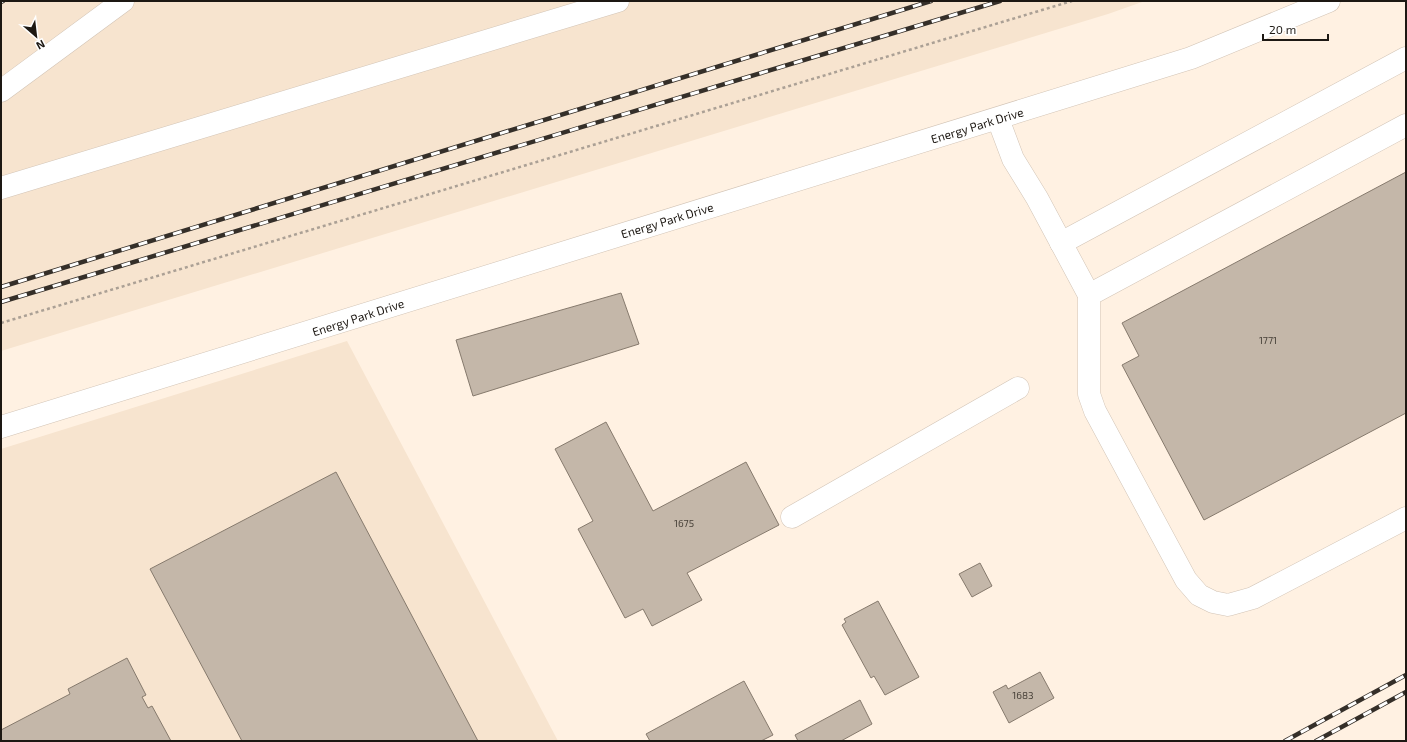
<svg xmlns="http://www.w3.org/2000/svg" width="1407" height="742" font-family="'Exo 2',sans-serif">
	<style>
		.built { fill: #f7e4cf }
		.building { fill: #c4b7a9; stroke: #867a6d }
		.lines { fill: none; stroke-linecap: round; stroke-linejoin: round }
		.minor-casing { stroke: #d2c4b6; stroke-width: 23 }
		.path { stroke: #aba095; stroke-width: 2.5; stroke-dasharray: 3 3; stroke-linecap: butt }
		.minor { stroke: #fff; stroke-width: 22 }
		.rail-casing { stroke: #352f29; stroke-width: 4.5 }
		.rail { stroke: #fff; stroke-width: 3; stroke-dasharray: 9; stroke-linecap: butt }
		.labels { text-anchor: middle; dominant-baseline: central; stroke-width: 3; stroke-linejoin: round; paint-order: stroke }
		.number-label { font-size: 10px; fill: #474038 }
		.street-label { font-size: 12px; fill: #1d1813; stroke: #fff }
	</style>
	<rect width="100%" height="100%" fill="#fff1e2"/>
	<g class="built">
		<polygon points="1,1 1145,1 1108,14 1,351"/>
		<polygon points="347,341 558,741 1,741 1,449"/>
	</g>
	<g class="building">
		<polygon points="1406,172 1406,413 1204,520 1122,365 1139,356 1122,323"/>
		<polygon points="621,293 639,344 473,396 456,340"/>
		<polygon points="606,422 653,511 746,462 779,525 687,573 702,600 652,626 643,609 625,618 578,529 593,521 555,449"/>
		<polygon points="336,472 478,741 242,741 150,569"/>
		<polygon points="980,563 992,586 972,597 959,574"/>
		<polygon points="878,601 919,677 885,695 874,676 871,678 842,625 846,622 844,619"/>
		<polygon points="127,658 146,695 142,697 148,708 152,706 171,741 1,741 1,730 70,694 68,689"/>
		<polygon points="1040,672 1054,698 1009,723 993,692 1006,685 1008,689"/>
		<polygon points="744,681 773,735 761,741 650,741 646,734"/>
		<polygon points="860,700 872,724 841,741 798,741 795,735"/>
	</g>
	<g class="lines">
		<defs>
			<g id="minor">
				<polyline points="1,91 123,1"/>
				<polyline points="998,119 1013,159 1037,198 1089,295 1089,394 1095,411 1186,580 1199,595 1213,602 1228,605 1253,598 1406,518"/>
				<polyline points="1,188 618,1"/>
				<polyline points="1061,243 1406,58"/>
				<polyline points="1089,295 1406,125"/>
				<polyline points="1,427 1191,58 1329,1"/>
				<polyline points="792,517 1018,388"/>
			</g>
		</defs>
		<use href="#minor" class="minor-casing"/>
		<polyline class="path" points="1,323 1072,1"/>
		<use href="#minor" class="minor"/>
		<defs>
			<g id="rail">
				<polyline points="1,2 3,1"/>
				<polyline points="1,287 931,1"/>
				<polyline points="1,302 1000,1"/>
				<polyline points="1285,741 1406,675"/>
				<polyline points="1316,741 1406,692"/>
			</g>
		</defs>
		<use href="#rail" class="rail-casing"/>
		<use href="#rail" class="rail"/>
	</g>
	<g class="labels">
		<g class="number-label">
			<text x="1268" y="340">1771</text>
			<text x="684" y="523">1675</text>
			<text x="1023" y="695">1683</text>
		</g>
		<g class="street-label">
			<text transform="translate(977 125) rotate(-17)">Energy Park Drive</text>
			<text transform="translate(667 220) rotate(-17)">Energy Park Drive</text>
			<text transform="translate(358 317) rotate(-18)">Energy Park Drive</text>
		</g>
	</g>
	<rect width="1407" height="742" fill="none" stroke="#1d1813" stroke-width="4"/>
	<g transform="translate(36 36) rotate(152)" stroke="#ffffff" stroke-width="3" paint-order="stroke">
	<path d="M0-3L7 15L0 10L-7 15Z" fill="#1d1813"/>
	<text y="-6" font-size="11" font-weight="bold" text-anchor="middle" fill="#1d1813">N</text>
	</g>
	<path d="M1263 34v6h65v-6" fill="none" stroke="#1d1813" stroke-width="2"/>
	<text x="1269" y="34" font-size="12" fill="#1d1813" stroke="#ffffff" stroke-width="3" paint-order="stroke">20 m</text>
</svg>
